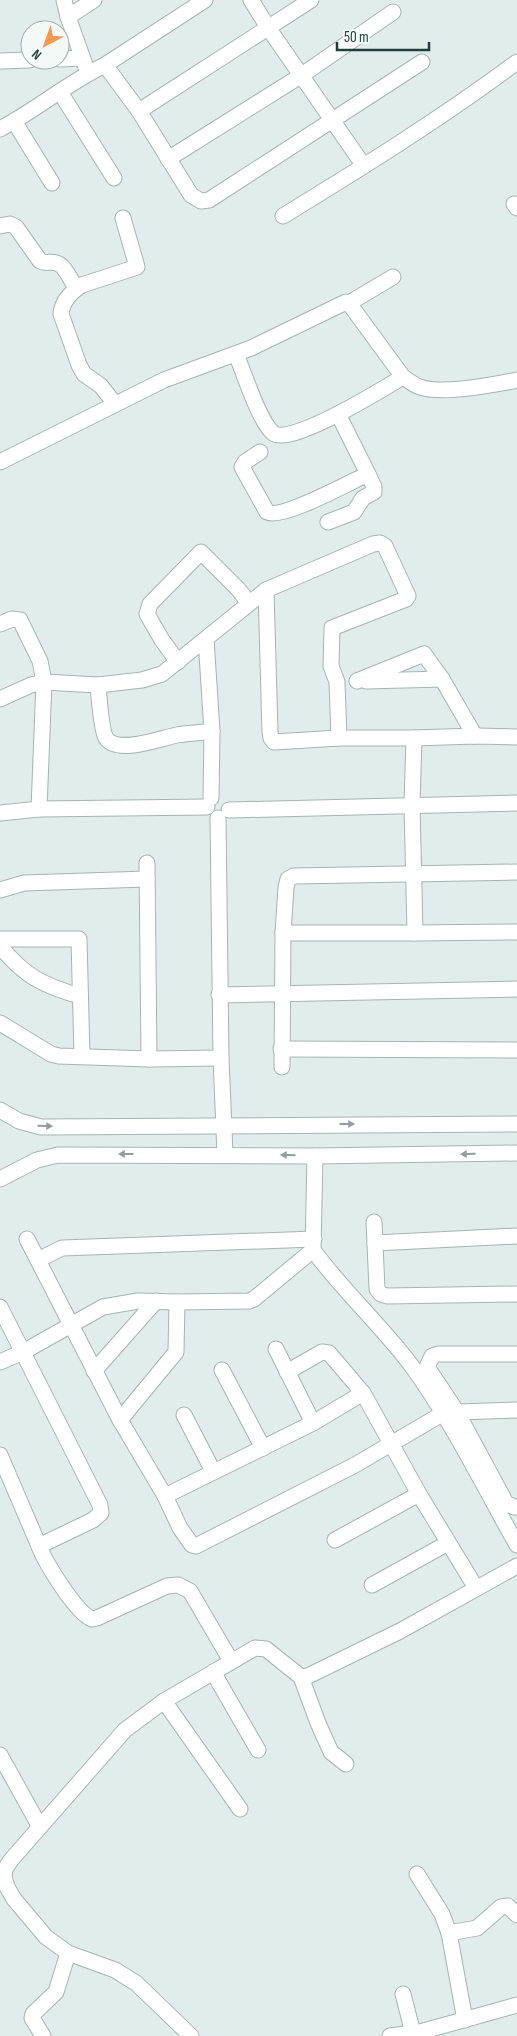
<svg xmlns="http://www.w3.org/2000/svg" width="517" height="2036" font-family="'Sofia Sans Condensed',sans-serif">
	<style>
		.lines { fill: none; stroke-linecap: round; stroke-linejoin: round }
		.minor-casing { stroke: #a3b5b2; stroke-width: 17 }
		.minor { stroke: #fff; stroke-width: 15 }
		.oneway { fill: #909f9e }
	</style>
	<rect width="100%" height="100%" fill="#e1edea"/>
	<g class="lines">
		<defs>
			<g id="minor">
				<polyline points="64,0 68,17 88,73"/>
				<polyline points="251,0 269,29 364,166"/>
				<polyline points="68,17 94,0"/>
				<polyline points="60,59 82,58"/>
				<polyline points="0,61 30,60"/>
				<polyline points="105,65 139,111 191,195 201,201 209,200 422,62"/>
				<polyline points="60,92 114,178"/>
				<polyline points="139,111 311,0"/>
				<polyline points="14,121 52,183"/>
				<path d="M0,129C36,110 69,82 105,65L205,0"/>
				<polyline points="168,159 302,75 393,12"/>
				<polyline points="514,204 517,208"/>
				<path d="M283,216C363,167 442,118 517,62"/>
				<path d="M0,226L10,224L16,227L40,261C46,264 50,261 56,263C64,264 72,282 76,288"/>
				<polyline points="349,303 393,277"/>
				<path d="M236,354C244,373 259,421 273,433C290,447 384,388 403,377"/>
				<path d="M115,404L101,386L84,374L79,365L61,314C62,301 71,292 82,285L137,267L123,218"/>
				<polyline points="338,414 368,474"/>
				<path d="M260,452L245,462L242,467L267,512C282,520 350,482 368,474L374,487V492L363,498L354,512L328,522"/>
				<path d="M0,462L164,380L251,348L346,302L351,306L403,377C409,381 414,385 420,387C443,395 493,385 517,380"/>
				<polyline points="266,590 270,732 271,738 274,742 339,738 414,738 475,736 517,737"/>
				<polyline points="0,624 12,619 20,620 40,661 44,682 39,809"/>
				<polyline points="206,639 212,731 211,798"/>
				<polyline points="178,662 162,640 147,614 150,604 201,552 238,589 249,603"/>
				<polyline points="357,681 424,654 442,679 475,736"/>
				<polyline points="366,681 442,679"/>
				<polyline points="0,699 31,685 44,682 98,685"/>
				<path d="M212,731C200,733 188,733 177,735C161,738 117,755 106,738C101,730 99,696 98,685L142,680L162,674L266,590L373,544L380,543L385,546L408,596L406,599L332,628L331,666L337,682L339,738"/>
				<polyline points="414,738 412,804 415,933"/>
				<polyline points="229,810 517,803"/>
				<polyline points="0,813 39,809 207,807"/>
				<polyline points="218,818 221,1058 225,1154"/>
				<polyline points="147,863 149,1059"/>
				<polyline points="0,890 24,883 147,879"/>
				<polyline points="283,933 415,933 517,932"/>
				<polyline points="0,939 79,939 82,1056"/>
				<path d="M0,946C24,976 44,986 80,996"/>
				<polyline points="219,995 517,989"/>
				<polyline points="0,1023 51,1054 59,1056 149,1059 221,1058"/>
				<polyline points="281,1049 517,1050"/>
				<polyline points="282,1067 283,933 286,887 288,879 294,876 517,872"/>
				<polyline points="0,1110 19,1121 41,1127 517,1124"/>
				<polyline points="0,1179 37,1160 58,1155 315,1156 517,1153"/>
				<polyline points="374,1222 377,1289 381,1294 387,1296 517,1294"/>
				<polyline points="27,1239 120,1420 165,1496 180,1528 192,1545 196,1546 355,1465 442,1414"/>
				<polyline points="375,1243 517,1236"/>
				<path d="M313,1250C343,1291 381,1325 411,1365C452,1421 483,1485 517,1545"/>
				<polyline points="38,1260 62,1248 314,1239"/>
				<polyline points="0,1307 100,1505 101,1513 93,1520 39,1546 0,1455"/>
				<polyline points="276,1349 313,1423"/>
				<polyline points="517,1354 438,1354 432,1356 427,1367 457,1412 506,1503 514,1507 517,1507"/>
				<polyline points="0,1362 23,1352 103,1307 138,1301 177,1302 249,1301 254,1299 313,1250 315,1156"/>
				<polyline points="222,1370 263,1448"/>
				<polyline points="94,1371 156,1301"/>
				<polyline points="287,1372 322,1352 329,1353 363,1393 419,1494 476,1588"/>
				<polyline points="457,1412 517,1410"/>
				<polyline points="184,1415 213,1471"/>
				<polyline points="120,1420 176,1352 177,1302"/>
				<polyline points="165,1496 313,1423 363,1393"/>
				<polyline points="335,1540 419,1494"/>
				<path d="M39,1546C45,1562 76,1613 92,1619L97,1618L167,1586L178,1585L190,1591L231,1661"/>
				<polyline points="372,1585 448,1543"/>
				<polyline points="213,1672 258,1750"/>
				<polyline points="301,1677 318,1723 331,1752 346,1764"/>
				<polyline points="164,1701 240,1809"/>
				<polyline points="0,1755 40,1827"/>
				<polyline points="417,1874 442,1914 449,1933 465,2020"/>
				<polyline points="449,1933 477,1928 501,1907 508,1906 517,1915"/>
				<polyline points="403,1994 413,2033"/>
				<polyline points="43,2036 32,2018 33,2014 56,1992 68,1953"/>
				<polyline points="191,2036 136,1983 115,1970 68,1953 46,1937 14,1899 7,1887 4,1877 5,1869 11,1860 125,1730 164,1701 255,1648 266,1649 301,1677 308,1676 400,1631 517,1566"/>
				<polyline points="390,2036 420,2032 517,2005"/>
			</g>
		</defs>
		<use href="#minor" class="minor-casing"/>
		<use href="#minor" class="minor"/>
	</g>
	<defs><path id="oneway-solid" d="M-6-.8H1V-3.2L6.5 0L1 3.2V.8H-6Z" transform="scale(1.25)"/></defs>
	<g class="oneway">
		<use href="#oneway-solid" transform="translate(347 1124)"/>
		<use href="#oneway-solid" transform="translate(45 1126) rotate(2)"/>
		<use href="#oneway-solid" transform="translate(126 1154) rotate(180)"/>
		<use href="#oneway-solid" transform="translate(468 1154) rotate(179)"/>
		<use href="#oneway-solid" transform="translate(288 1155) rotate(-179)"/>
	</g>
	<g transform="translate(45 45) rotate(221)"><circle r="24" fill="#f2f9f7" stroke="#9eafac"/>
	<path d="M0-4L9 19L0 12L-9 19Z" fill="#fd964f"/>
	<text y="-8" font-size="14" font-weight="bold" text-anchor="middle" fill="#203f3c">N</text>
	</g>
	<path d="M337 42v8h92v-8" fill="none" stroke="#203f3c" stroke-width="2.5"/>
	<text x="344" y="42" font-size="15" fill="#203f3c" stroke="#f2f9f7" stroke-width="4" paint-order="stroke">50 m</text>
</svg>
